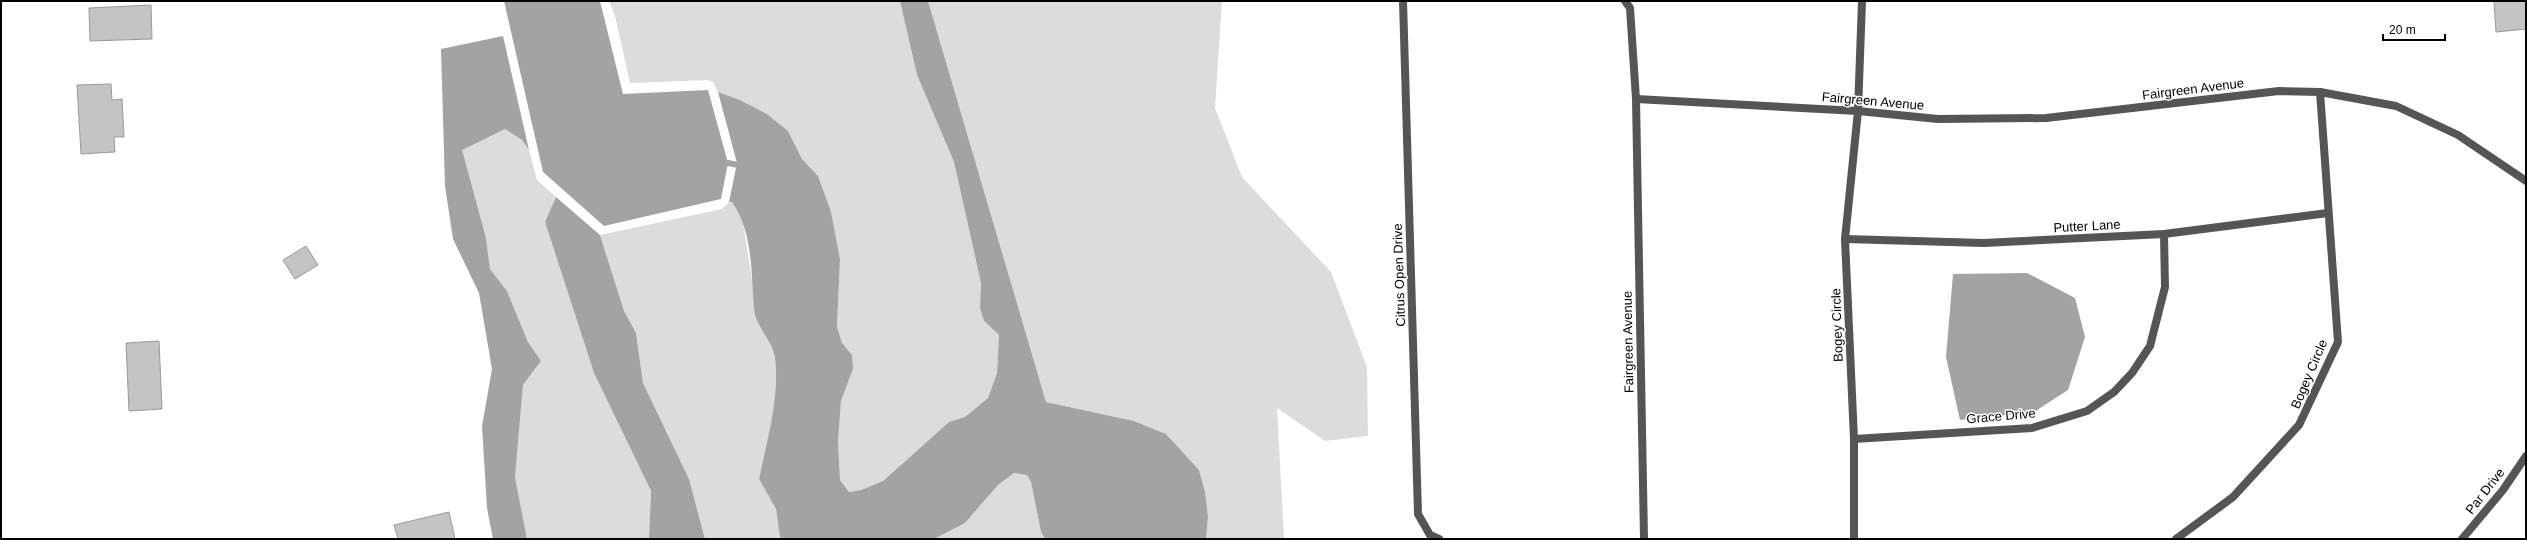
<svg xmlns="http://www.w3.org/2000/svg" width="2527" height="540" font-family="Arial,sans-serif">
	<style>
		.green { fill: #dcdcdc }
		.water { fill: #a3a3a3 }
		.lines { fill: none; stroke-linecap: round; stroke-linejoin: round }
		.stream { stroke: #a3a3a3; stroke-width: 6 }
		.building { fill: #c4c4c4; stroke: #999 }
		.street { stroke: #555; stroke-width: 8 }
		.labels { text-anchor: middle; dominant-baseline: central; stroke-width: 3; stroke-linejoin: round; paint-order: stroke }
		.street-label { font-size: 13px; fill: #000; stroke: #fff }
	</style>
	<rect width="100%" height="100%" fill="#fff"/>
	<g class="green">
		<polygon points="609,1 900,1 917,75 954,162 981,283 980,308 984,321 999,335 997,373 988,398 965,417 949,422 883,481 861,490 849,492 840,480 838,441 841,401 853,369 852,355 842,343 837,328 840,259 818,176 802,159 788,131 767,114 740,100 718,92 713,82 708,80 630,83 615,16"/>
		<polygon points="928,1 1222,1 1215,108 1242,177 1331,272 1367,367 1368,436 1325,441 1277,408 1284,539 1206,539 1208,515 1205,492 1199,470 1166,434 1134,421 1046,402"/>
		<polygon points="505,129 522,140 529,150 537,180 556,197 545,222 594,373 651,491 649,539 527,539 515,477 523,385 541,361 528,342 507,291 490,269 486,238 461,150"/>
		<path d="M729,202H732L742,216L759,325C766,335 774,346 775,358C781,398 767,441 759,479L776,509L780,537L784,539H705L689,479L643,383L636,333L624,311L600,235L722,209Z"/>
		<polygon points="1014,473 1027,475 1031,482 1041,532 1045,539 934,539 965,523 998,485"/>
	</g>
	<g class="water">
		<polygon points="504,1 600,1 623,94 708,90 728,163 721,199 604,226 543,172"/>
		<path d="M900,1H928L1046,402L1134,421L1166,434L1199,470L1205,492L1208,516L1206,539H1045L1041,532L1031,482L1027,475L1014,473L998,485L965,523L934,539H784L780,537L776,509L759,479C767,440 780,398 775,358C773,340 755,327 754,308C751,273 753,231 732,202H729L737,163L718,92L740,100L767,114L788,131L802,159L818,176L831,212L840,259L837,327L842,343L852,355L853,369L841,401L838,441L840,480L849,492L861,490L883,481L949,422L965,417L988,398L997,373L999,335L984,321L980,308L981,283L954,162L917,75Z"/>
		<polygon points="503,36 529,150 522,140 505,129 462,150 486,238 490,269 507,291 528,342 541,361 523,385 515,477 527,539 493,539 487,508 482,426 492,369 479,293 453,239 445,186 441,49"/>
		<polygon points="556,197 600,235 624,311 636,333 643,383 689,479 705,539 649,539 651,491 594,373 545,222"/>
		<polygon points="2027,273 2075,298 2085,337 2068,390 2034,412 1960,420 1946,357 1953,274"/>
	</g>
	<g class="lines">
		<polyline class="stream" points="728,163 743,166"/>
	</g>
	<g class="building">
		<polygon points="2494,1 2526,1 2526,29 2496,32"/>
		<polygon points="151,5 152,39 90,41 89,8"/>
		<polygon points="111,84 112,100 122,99 124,137 114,137 115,152 81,154 77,85"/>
		<polygon points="306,246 318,265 295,279 283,260"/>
		<polygon points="159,341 162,409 129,411 126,343"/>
		<polygon points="449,512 455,539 398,539 394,525"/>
	</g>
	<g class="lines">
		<g class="street">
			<polyline points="1403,1 1418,514 1430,535 1439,539"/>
			<polyline points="1625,1 1630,8 1636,99 1644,539"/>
			<polyline points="1636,99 1858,111 1938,119 2046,118 2279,91 2320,92 2396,106 2458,135 2526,181"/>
			<polyline points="1845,239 1984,243 2164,234 2328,213"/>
			<polyline points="1854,439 2032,428 2087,411 2114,392 2132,373 2150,346 2165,287 2164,234"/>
			<polyline points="1854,539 1854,439 1845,239 1858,111 1862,1"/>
			<polyline points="2176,539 2233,497 2299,425 2338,342 2320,92"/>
			<polyline points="2462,539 2503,490 2526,456"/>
		</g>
	</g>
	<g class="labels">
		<g class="street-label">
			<text transform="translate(2193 89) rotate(-7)">Fairgreen Avenue</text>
			<text transform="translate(1873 101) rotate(5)">Fairgreen Avenue</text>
			<text transform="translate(2087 226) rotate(-3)">Putter Lane</text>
			<text transform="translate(1399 275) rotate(-92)">Citrus Open Drive</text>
			<text transform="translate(1837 325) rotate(-92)">Bogey Circle</text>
			<text transform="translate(1628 342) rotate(-91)">Fairgreen Avenue</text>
			<text transform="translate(2309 374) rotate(-67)">Bogey Circle</text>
			<text transform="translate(2001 416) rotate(-5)">Grace Drive</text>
			<text transform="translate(2485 491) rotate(-52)">Par Drive</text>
		</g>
	</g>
	<rect width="2527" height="540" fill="none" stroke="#000000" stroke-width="4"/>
	<path d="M2383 34v6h62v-6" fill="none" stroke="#000000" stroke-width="2"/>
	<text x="2389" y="34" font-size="12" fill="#000000" stroke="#ffffff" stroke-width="3" paint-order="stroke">20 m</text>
</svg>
